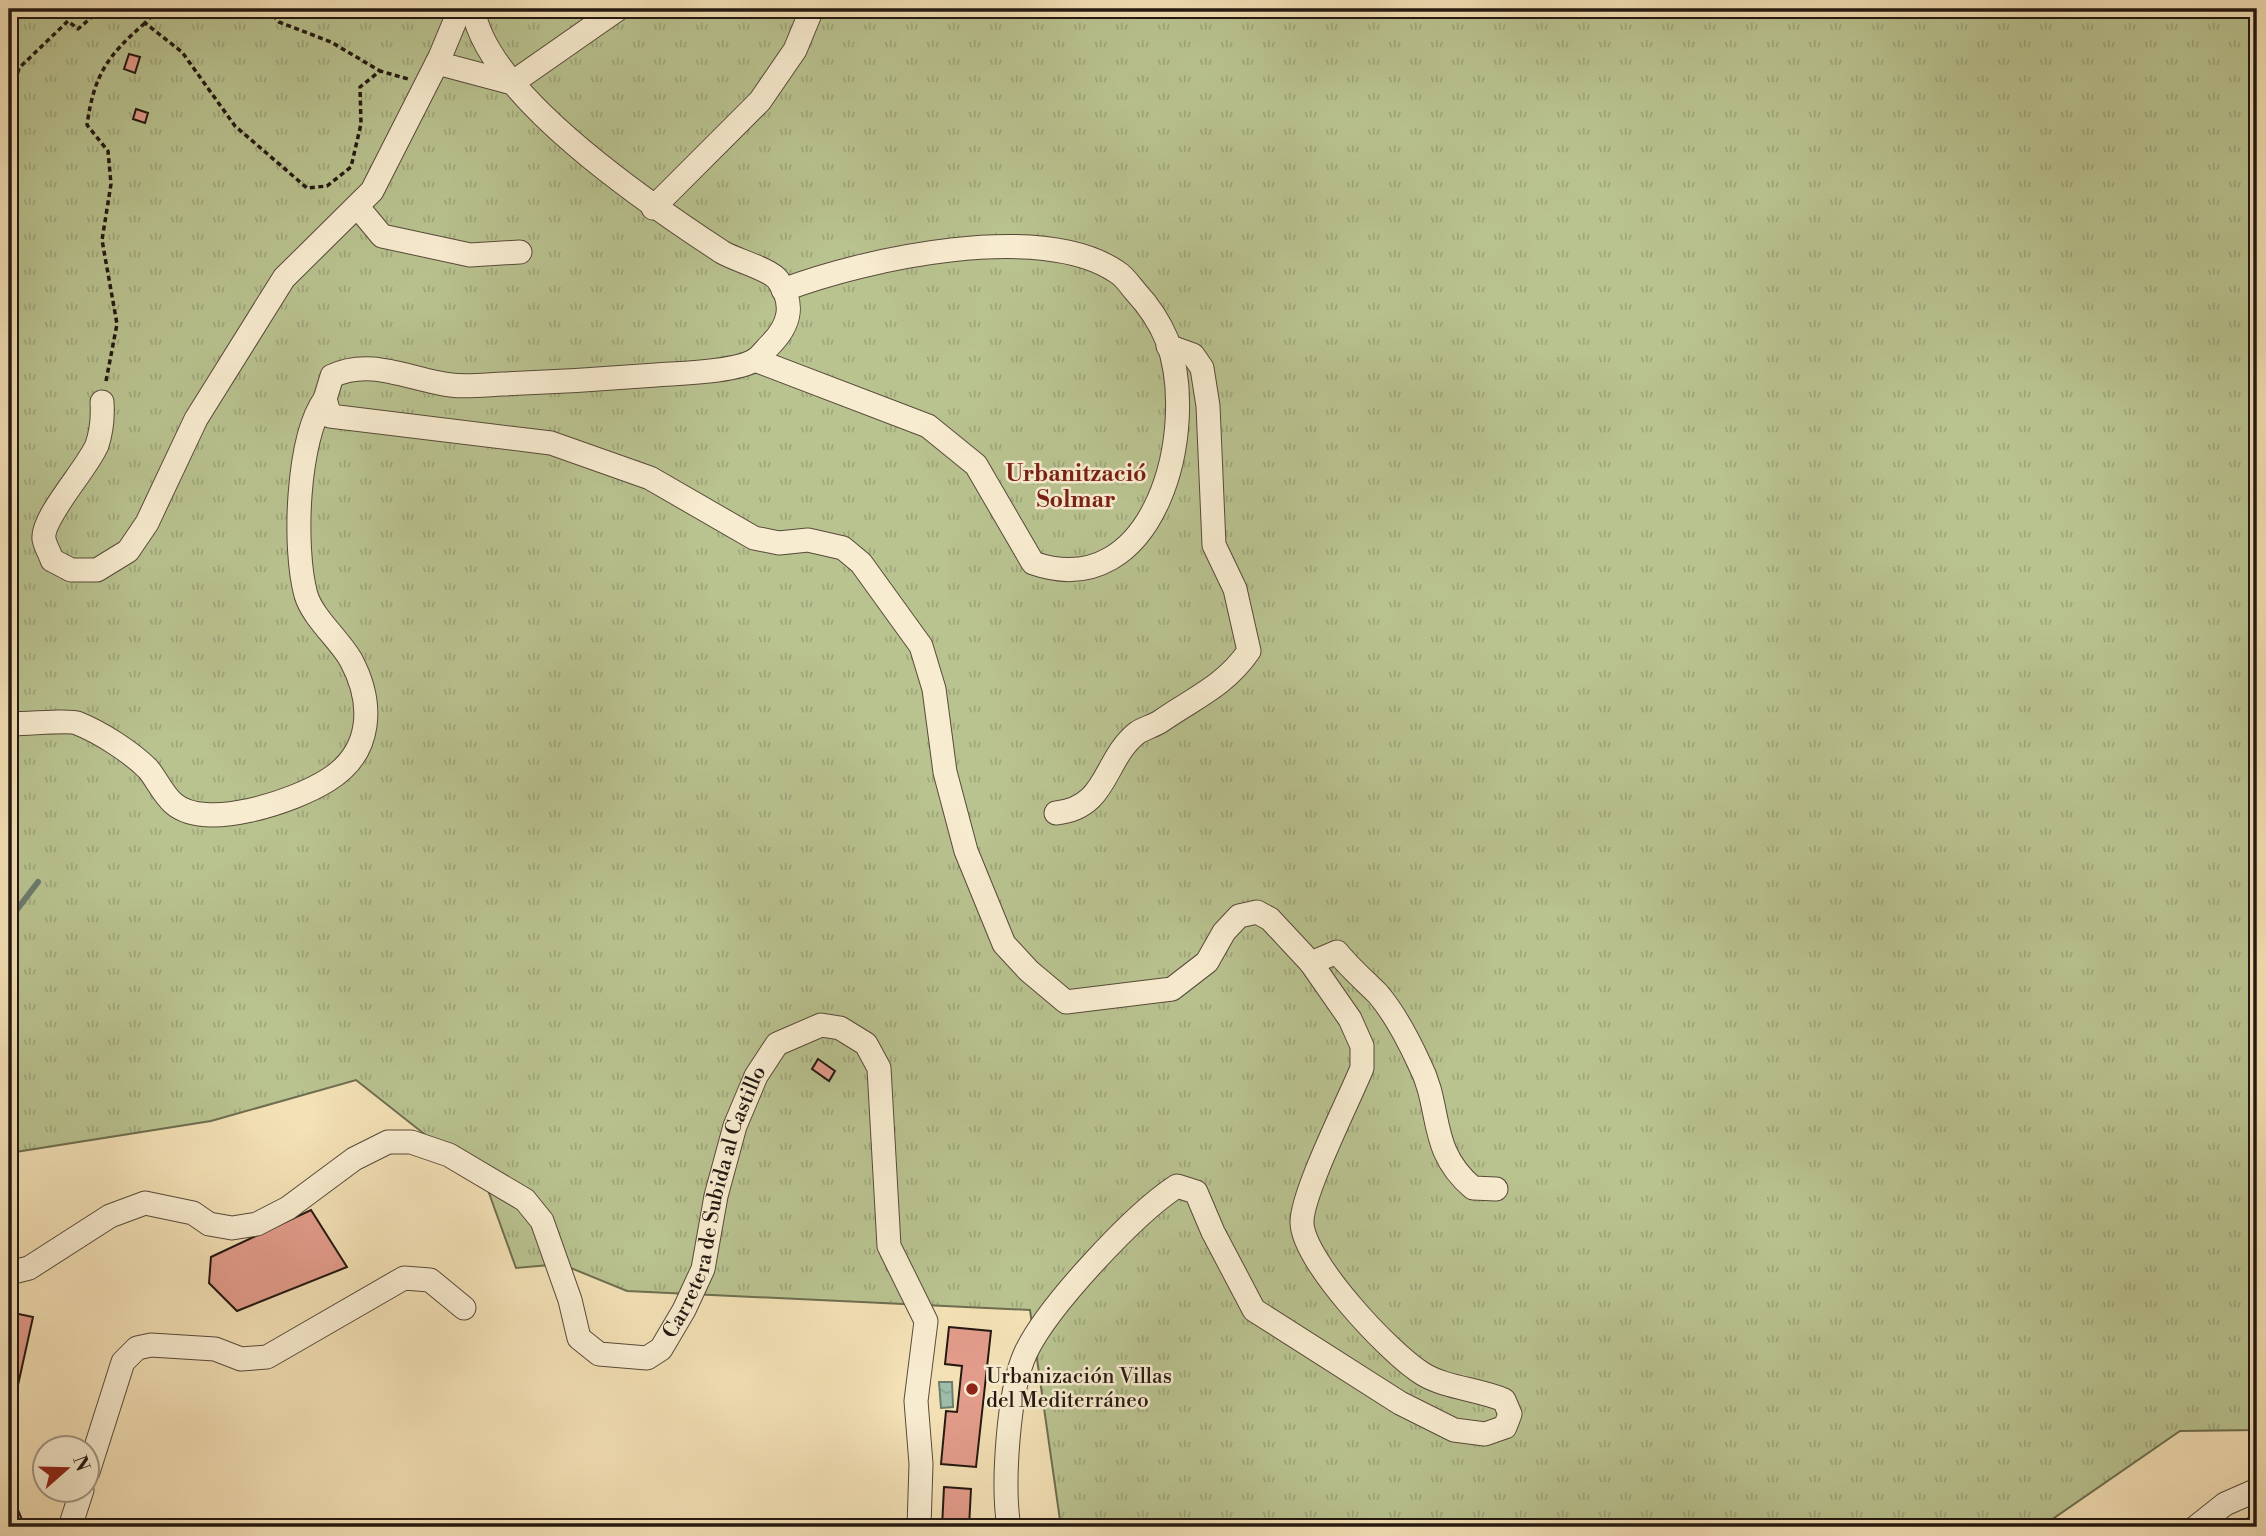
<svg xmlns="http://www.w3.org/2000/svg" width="2266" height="1536" font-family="'Libre Bodoni',serif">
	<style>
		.grass { fill: url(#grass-tufts); stroke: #6e6e50; stroke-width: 2 }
		.water { fill: url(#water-ripples); stroke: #6c7c6d; stroke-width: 2 }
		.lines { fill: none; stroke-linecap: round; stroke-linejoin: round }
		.stream { stroke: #6c7c6d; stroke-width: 6 }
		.building { fill: #e39c8b; stroke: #231811; stroke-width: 2 }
		.minor-casing { stroke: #574a3a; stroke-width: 25 }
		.path { stroke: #231811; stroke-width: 3.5; stroke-dasharray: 5 3.5; stroke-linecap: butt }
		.minor { stroke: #f8ecd0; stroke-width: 23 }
		.poi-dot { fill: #8f2418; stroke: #f8ecd0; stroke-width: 2.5 }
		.labels { text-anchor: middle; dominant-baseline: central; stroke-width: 5; stroke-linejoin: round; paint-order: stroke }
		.street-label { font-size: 21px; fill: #231811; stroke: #f8ecd0 }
		.poi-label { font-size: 21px; fill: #231811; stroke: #f8ecd0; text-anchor: start }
		.neighbourhood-label { font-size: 23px; font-weight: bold; fill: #7a1f14; stroke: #f8ecd0 }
	</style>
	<defs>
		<pattern id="grass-tufts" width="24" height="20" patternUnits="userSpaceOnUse" patternTransform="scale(1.75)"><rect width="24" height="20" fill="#b9c390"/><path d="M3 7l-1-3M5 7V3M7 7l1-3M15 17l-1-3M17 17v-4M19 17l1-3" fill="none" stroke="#9fa77b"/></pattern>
		<pattern id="water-ripples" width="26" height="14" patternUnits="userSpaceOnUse" patternTransform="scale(1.75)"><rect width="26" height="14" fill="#9cbeaa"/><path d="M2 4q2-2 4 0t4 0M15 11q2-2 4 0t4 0" fill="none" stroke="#86a391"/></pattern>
	</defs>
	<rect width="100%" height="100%" fill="#f4e1b6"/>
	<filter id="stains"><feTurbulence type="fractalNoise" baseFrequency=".00286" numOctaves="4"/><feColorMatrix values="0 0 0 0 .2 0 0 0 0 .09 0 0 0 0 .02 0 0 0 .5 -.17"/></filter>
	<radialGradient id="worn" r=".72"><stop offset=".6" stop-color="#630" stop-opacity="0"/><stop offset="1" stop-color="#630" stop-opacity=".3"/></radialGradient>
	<polygon class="grass" points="9,9 2257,9 2257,1430 2180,1431 2041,1527 1061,1527 1030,1310 627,1291 561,1264 516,1268 485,1182 356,1080 211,1121 9,1153"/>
	<polygon class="water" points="939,1382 952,1382 953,1407 941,1408"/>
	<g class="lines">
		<polyline class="stream" points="9,920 38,882"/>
	</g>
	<g class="building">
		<polygon points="129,54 140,57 135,73 124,69"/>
		<polygon points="136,109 148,113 145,123 133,119"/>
		<polygon points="818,1059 835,1071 829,1081 812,1069"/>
		<polygon points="311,1210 347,1267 237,1311 209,1283 211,1257"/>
		<polygon points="9,1312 33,1317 16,1394 9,1392"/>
		<polygon points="949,1327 991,1331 976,1467 941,1464 946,1411 957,1412 962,1366 945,1364"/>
		<polygon points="944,1487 971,1489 969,1527 942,1527"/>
		<polygon points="9,1503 16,1505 25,1527 9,1527"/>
		<polygon points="2253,1514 2257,1514 2257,1527 2238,1527"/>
	</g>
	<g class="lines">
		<defs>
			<g id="minor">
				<path d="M473,9C488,96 650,205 722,252C735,260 770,269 778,280C795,304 790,325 770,345C766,349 760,357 755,360C735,372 680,373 656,375C605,379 554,382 503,384C482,385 459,388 439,383C402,376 368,359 332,376L325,399L330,416L551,443L650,478L754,538L779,543L808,540L843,548L861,563L921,646L934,689L945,772L966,851L1004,944L1029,971L1066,1002L1172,989L1207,962L1224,932L1239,916L1257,912L1270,919L1311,963L1350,1019L1362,1046V1068C1349,1100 1302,1193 1302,1222C1302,1260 1390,1354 1423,1374C1446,1388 1478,1389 1504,1400L1510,1414L1505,1427L1485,1434L1454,1430L1400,1403L1254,1310L1213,1232L1196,1192L1177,1186C1134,1214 1048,1306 1026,1352C1008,1390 1002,1486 1009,1527"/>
				<polyline points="437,63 512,83 618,9"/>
				<polyline points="357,206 382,236 470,255 520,252"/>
				<polyline points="653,208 760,101 795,50 812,9"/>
				<path d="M755,360L928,426L976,465L1033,563C1156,606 1200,427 1167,340C1160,323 1147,304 1135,291C1130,285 1124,276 1117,272C1041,220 864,259 783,290"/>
				<path d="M102,402C103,417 102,430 97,445C87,469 41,518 44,539C45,546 50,553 52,560L71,570H97L128,551L147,523L196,419L284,278L372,191L440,57L460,9"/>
				<path d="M9,724C22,724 69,720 77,723C100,732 131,752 148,769C157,780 163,794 173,803C205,832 295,801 328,780C373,752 374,703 351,660C339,639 313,618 306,595C293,548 297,438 325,399"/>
				<path d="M1056,813C1108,808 1103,760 1137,733C1144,728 1154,726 1161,721C1194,698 1225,686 1249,651L1235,589L1214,545L1208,406L1202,368L1193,355L1168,346"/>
				<path d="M1311,963L1337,952C1349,967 1364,980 1378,994C1395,1014 1408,1039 1419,1063C1443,1109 1427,1149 1473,1188L1496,1189"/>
				<path id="s1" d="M9,1273L29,1268L110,1216L145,1203L193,1213L209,1224L232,1228L257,1224L288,1208L354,1159L388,1142H411L449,1155L525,1200L542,1221L570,1300L579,1338L599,1354L647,1358L661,1349L684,1310L703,1269L716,1196L735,1126L756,1076L777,1044L821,1025L840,1028L866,1044L879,1068L889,1246L926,1321L916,1401L921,1464L919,1527"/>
				<polyline points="88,1472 123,1362 137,1348 151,1345 215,1349 241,1359 267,1357 404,1278 430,1280 464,1308"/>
				<polyline points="70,1527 82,1490"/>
				<polyline points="2196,1527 2225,1504 2257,1490"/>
			</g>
		</defs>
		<use href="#minor" class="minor-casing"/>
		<g class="path">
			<polyline points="158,9 145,23 182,52 235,126 307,188 327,186 351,167 361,124 360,87 380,71 408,79"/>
			<polyline points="267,9 279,22 331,42 380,71"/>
			<polyline points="9,106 19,68 68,21 78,29 101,9"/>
			<path d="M106,381L117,324L102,240L111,184L108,151L87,125C94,75 107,56 145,23"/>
		</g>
		<use href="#minor" class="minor"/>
	</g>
	<circle class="poi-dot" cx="972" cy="1389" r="7"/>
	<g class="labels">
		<g class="street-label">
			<text stroke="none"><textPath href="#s1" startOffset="976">Carretera de Subida al Castillo</textPath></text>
		</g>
		<g class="poi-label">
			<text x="986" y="1377">Urbanización Villas<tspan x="986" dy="24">del Mediterráneo</tspan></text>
		</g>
		<g class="neighbourhood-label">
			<text x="1076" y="474">Urbanització<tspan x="1076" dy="26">Solmar</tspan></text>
		</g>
	</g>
	<rect width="2266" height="1536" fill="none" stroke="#f4e1b6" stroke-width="35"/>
	<rect x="10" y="10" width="2245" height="1515" fill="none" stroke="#231811" stroke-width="3.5"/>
	<rect x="18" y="18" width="2231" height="1501" fill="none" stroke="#231811" stroke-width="2"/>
	<g transform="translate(66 1469) rotate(70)"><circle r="33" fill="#f8ecd0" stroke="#a39784" stroke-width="2"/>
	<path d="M0-5L12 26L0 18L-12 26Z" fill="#8f2418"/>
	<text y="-10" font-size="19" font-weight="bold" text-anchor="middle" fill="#231811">N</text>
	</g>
	<rect width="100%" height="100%" filter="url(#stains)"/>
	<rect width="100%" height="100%" fill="url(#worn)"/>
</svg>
